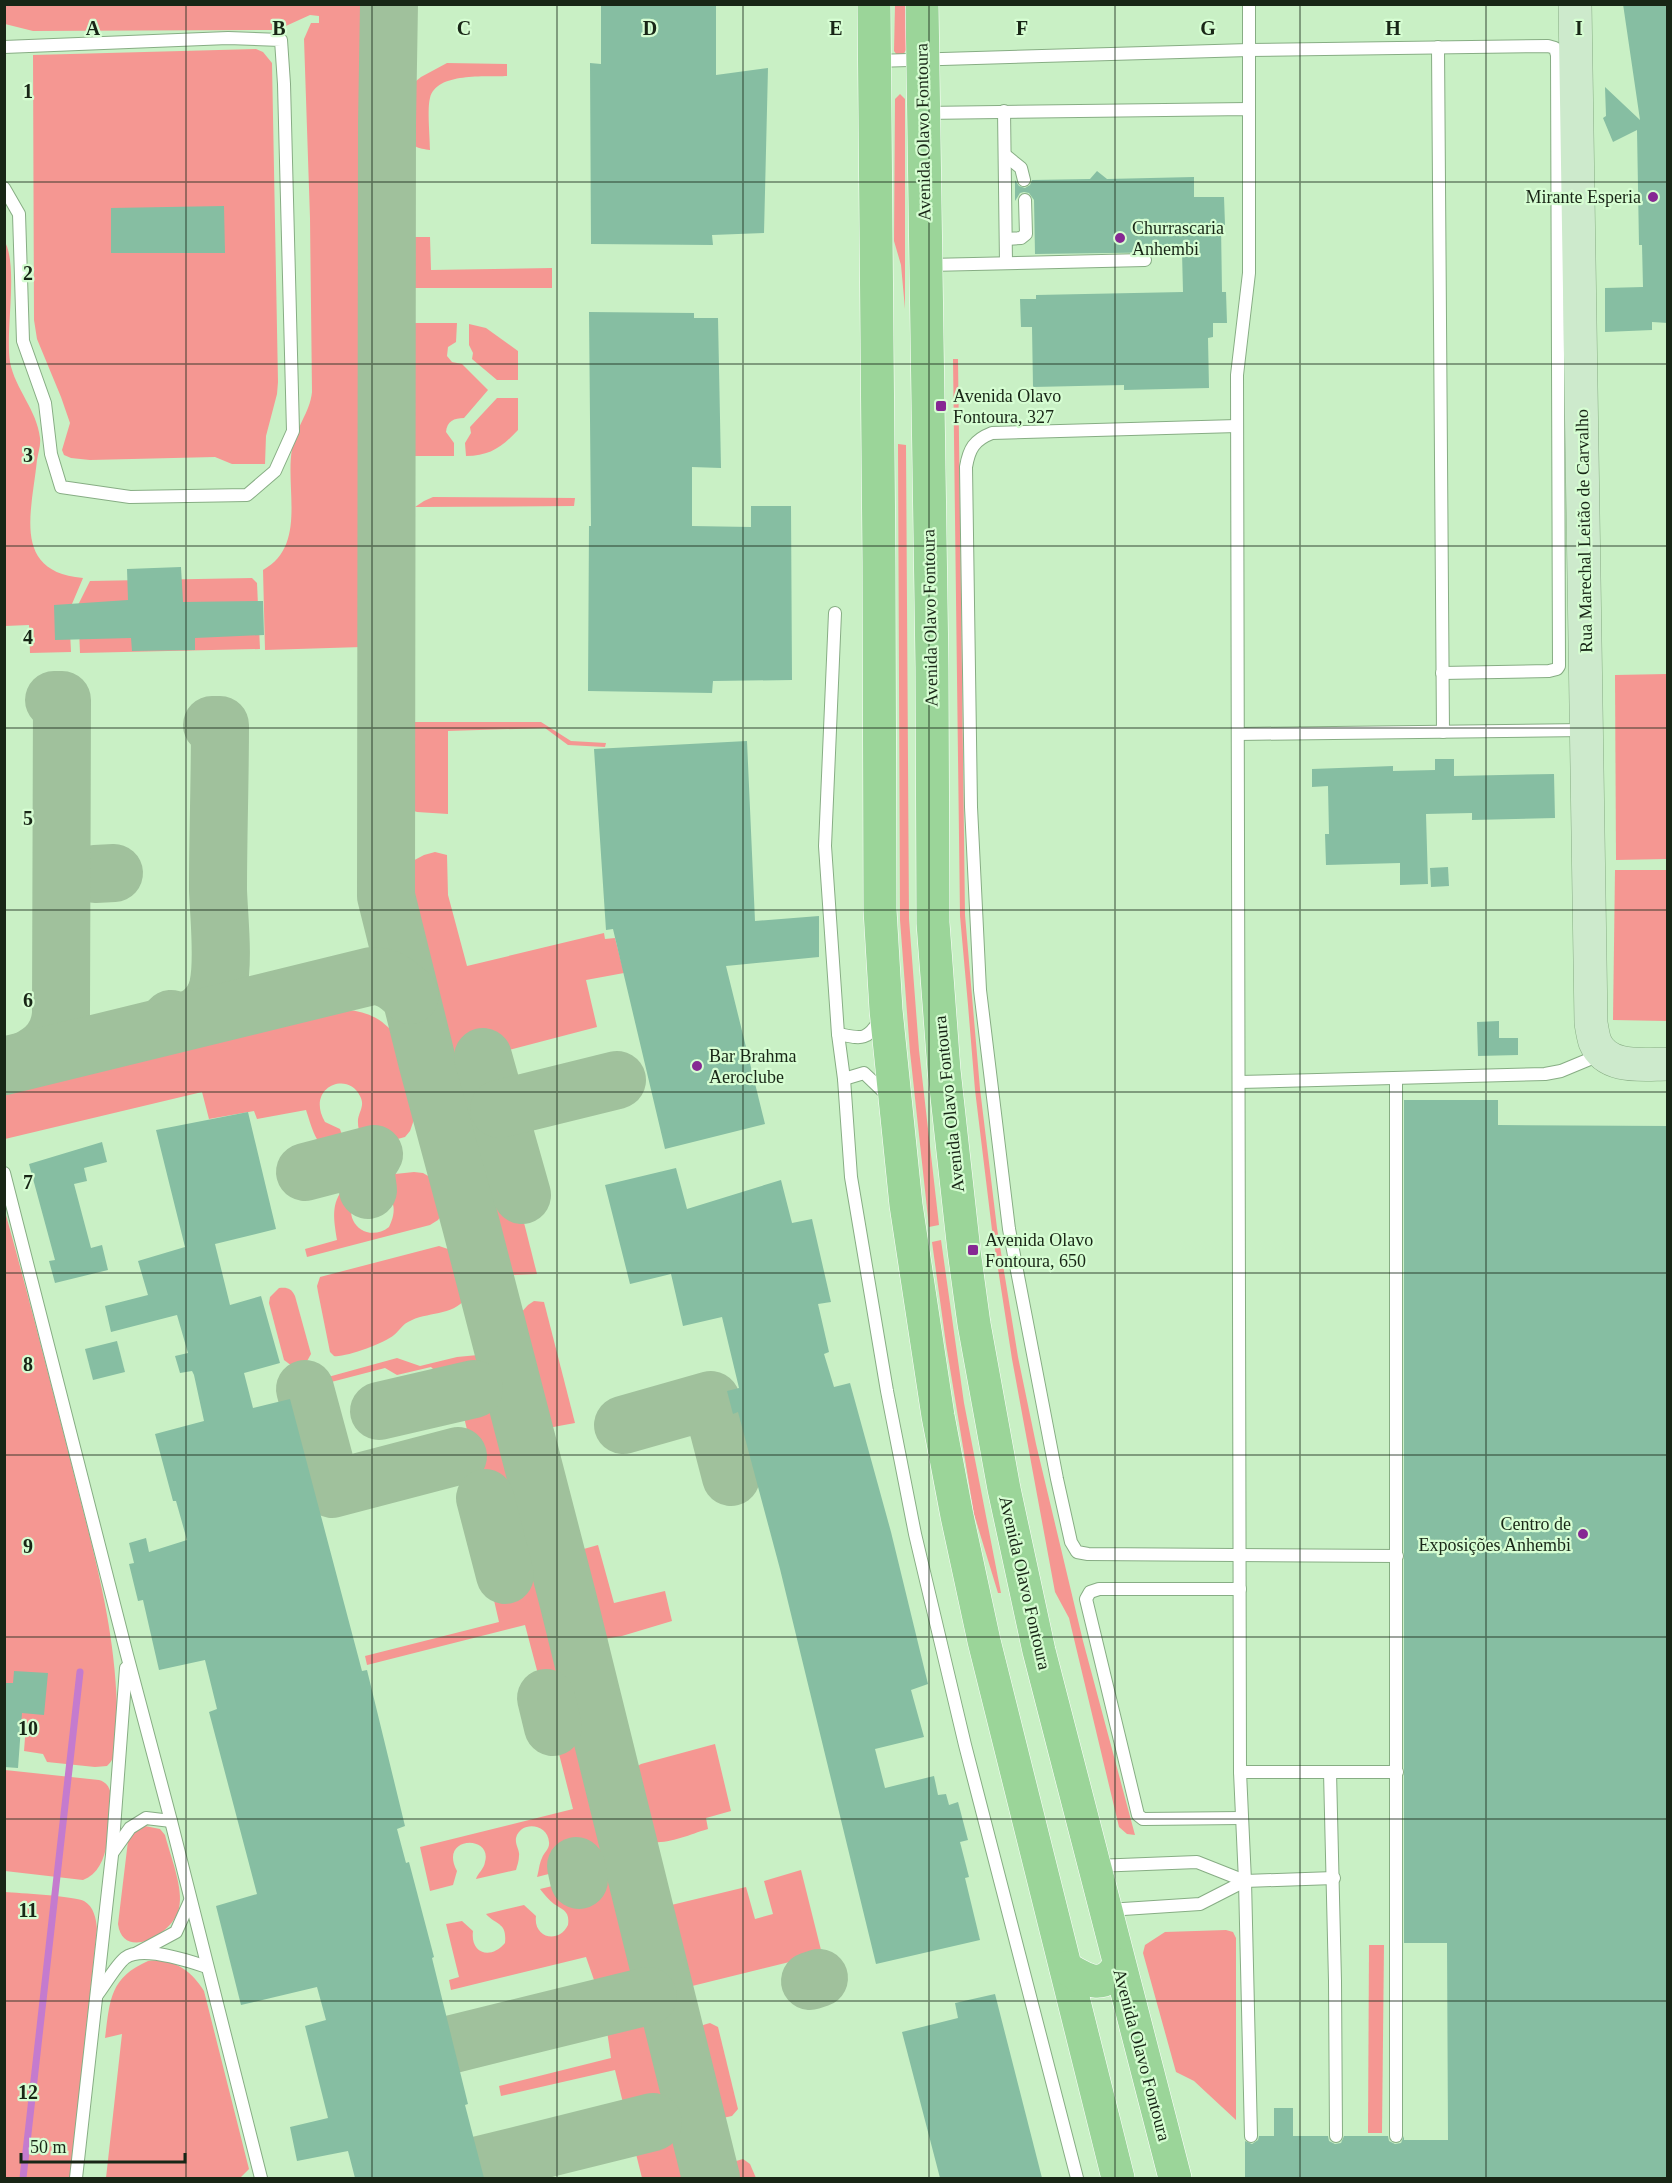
<svg xmlns="http://www.w3.org/2000/svg" width="1672" height="2183" font-family="Georgia,serif">
	<style>
		.green { fill: #f59792 }
		.lines { fill: none; stroke-linecap: round; stroke-linejoin: round }
		.stream { stroke: #c47bce; stroke-width: 7 }
		.taxiway { stroke: #a0c19c; stroke-width: 58 }
		.building { fill: #86bea2 }
		.lane-casing { stroke: #87ad84; stroke-width: 14 }
		.secondary-casing { stroke: #87ad84; stroke-width: 34 }
		.primary-casing { stroke: #fff; stroke-width: 34 }
		.lane { stroke: #fff; stroke-width: 12 }
		.secondary { stroke: #cdeacc; stroke-width: 33 }
		.primary { stroke: #9bd599; stroke-width: 33 }
		.grid { fill: none; stroke: #182616; stroke-width: 1.5; stroke-opacity: 0.55 }
		.poi-dot { fill: #862893; stroke: #d6fdd2; stroke-width: 2 }
		.labels { text-anchor: middle; dominant-baseline: central; stroke-width: 4.5; stroke-linejoin: round; paint-order: stroke }
		.street-label { font-size: 18px; fill: #182616; stroke: #d6fdd2 }
		.poi-label { font-size: 18px; fill: #182616; stroke: #d6fdd2; text-anchor: start }
		.grid-label { font-size: 20px; text-anchor: middle; font-weight: bold; fill: #182616; stroke: #d6fdd2; stroke-width: 4.5; stroke-linejoin: round; paint-order: stroke }
	</style>
	<rect width="100%" height="100%" fill="#c9f0c5"/>
	<g class="green">
		<path d="M4,5H365L362,647L265,650L263,570C307,546 285,489 292,449C295,428 310,413 312,392L310,218L304,39L311,23H319V16L310,15L277,30L33,31L5,24Z"/>
		<polygon points="895,5 906,5 906,50 903,55 897,55 894,51"/>
		<polygon points="256,49 263,52 272,63 278,382 277,394 266,436 265,464 232,464 215,457 90,460 71,458 64,455 62,450 70,423 61,397 37,339 34,320 33,55"/>
		<path d="M447,63L507,64V76C486,77 436,72 430,98C427,109 430,136 430,150C425,149 419,149 415,146C405,137 410,100 410,86L421,77Z"/>
		<polygon points="900,94 905,99 905,309 901,265 894,241 895,99"/>
		<polygon points="410,237 430,237 431,270 552,268 552,288 410,288"/>
		<path d="M4,240C19,265 5,330 10,362C15,389 37,410 40,438C41,445 38,453 37,460C32,511 11,572 83,578L69,611L71,652L30,653L29,625L5,626Z"/>
		<path d="M408,323H457L456,342L448,347L447,356L452,362L462,364L488,390L464,418C454,418 447,421 446,432L454,443V456H409Z"/>
		<polygon points="469,324 486,328 518,351 518,380 497,380 472,359 473,353 469,345"/>
		<polygon points="953,359 958,359 965,915 980,1089 997,1228 1018,1357 1036,1444 1083,1641 1135,1835 1127,1834 1119,1827 1069,1618 1055,1592 1012,1359 992,1230 975,1090 968,1005 960,916"/>
		<path d="M497,398H518V430C502,447 490,456 466,456L465,443L471,433L470,427Z"/>
		<polygon points="898,444 906,445 909,919 919,1050 939,1225 929,1227 910,1052 900,920"/>
		<polygon points="433,497 575,498 574,506 415,507 424,501"/>
		<polygon points="252,578 257,583 260,649 80,653 78,605 90,581"/>
		<polygon points="1667,674 1667,859 1616,860 1615,675"/>
		<polygon points="408,722 541,722 571,741 606,743 605,747 568,745 545,728 448,731 448,814 417,812 408,809"/>
		<polygon points="435,852 447,855 448,895 467,966 604,933 605,939 615,938 624,973 586,980 597,1027 451,1065 409,906 407,864 424,855"/>
		<polygon points="1615,870 1667,870 1667,1021 1613,1020"/>
		<path d="M347,1010C367,1011 385,1020 396,1037L417,1111L410,1131L405,1137L368,1147L365,1146C362,1140 358,1130 358,1123C357,1113 366,1107 360,1096C348,1070 305,1087 325,1122L340,1129L347,1150L346,1154C318,1157 313,1131 306,1110L257,1119L254,1111L209,1119L202,1092L5,1139V1092L331,1011Z"/>
		<path d="M414,1172L423,1173L435,1180L444,1211L438,1220L430,1225L307,1257L305,1249L337,1240C334,1220 330,1203 345,1187L355,1185L358,1195C338,1218 366,1245 389,1227C397,1211 396,1196 377,1189L376,1179L395,1174Z"/>
		<polygon points="518,1199 537,1274 510,1275 506,1271 490,1207"/>
		<path d="M4,1208C27,1290 48,1373 69,1455C90,1541 114,1616 117,1706C118,1724 122,1753 107,1766L95,1767L47,1762L43,1754L24,1751L26,1725L5,1723Z"/>
		<polygon points="941,1240 964,1403 1001,1593 998,1593 974,1514 946,1344 932,1242"/>
		<path d="M439,1246L451,1250L454,1253L466,1298C452,1317 427,1311 408,1322C402,1325 399,1331 394,1335C385,1343 344,1358 334,1356L330,1352L318,1292L317,1286L320,1277Z"/>
		<path d="M279,1288C287,1287 291,1288 295,1296L311,1354L306,1363L292,1366L284,1360L269,1303L270,1297Z"/>
		<polygon points="534,1301 544,1302 575,1423 548,1428 519,1315 528,1305"/>
		<path d="M478,1355H481L482,1359C469,1375 447,1383 431,1367L397,1375L385,1368L289,1393L288,1388L397,1358L420,1366L457,1357Z"/>
		<path d="M479,1406L496,1413L513,1480C504,1496 482,1506 467,1491L455,1446L470,1442L462,1409Z"/>
		<polygon points="598,1545 614,1603 665,1591 672,1621 622,1636 603,1639 580,1550"/>
		<polygon points="525,1572 541,1583 566,1676 567,1682 556,1693 543,1693 525,1625 367,1665 365,1656 499,1622 493,1596 496,1582 507,1575"/>
		<path d="M572,1728L581,1733L610,1842L609,1856L607,1859L537,1877C539,1871 539,1864 542,1858C544,1852 550,1849 549,1842C548,1824 521,1820 516,1838C515,1845 520,1850 519,1856C519,1861 517,1866 516,1870L476,1879C478,1873 484,1869 485,1862C493,1834 438,1836 457,1871L453,1885L430,1891L420,1847L573,1809L556,1742L562,1730Z"/>
		<path d="M715,1744L731,1811L706,1818L708,1829C693,1833 659,1849 646,1839L631,1782V1770L641,1764Z"/>
		<path d="M5,1770L99,1780C106,1782 109,1786 111,1794C108,1820 113,1869 83,1880L5,1871Z"/>
		<path d="M145,1826L160,1829L165,1835C170,1855 184,1889 179,1908C174,1934 123,1962 118,1924L128,1841L130,1835Z"/>
		<polygon points="801,1870 822,1954 684,1988 663,1907 746,1887 755,1919 773,1914 764,1881"/>
		<path d="M611,1872L619,1879L640,1960V1967L631,1978L605,1985L594,1980L586,1957L451,1990L449,1980L459,1977L446,1924L462,1921L473,1931C470,1954 491,1960 505,1943C507,1922 497,1926 486,1914L524,1905L536,1916C533,1937 558,1945 568,1925C570,1911 563,1910 554,1904C549,1900 544,1894 540,1889Z"/>
		<path d="M5,1892C19,1893 74,1896 84,1901C94,1907 96,1918 97,1929L70,2178H5Z"/>
		<polygon points="1226,1930 1233,1932 1236,1938 1236,2120 1194,2081 1176,2072 1143,1953 1145,1945 1165,1932"/>
		<polygon points="1369,1945 1384,1945 1382,2133 1368,2133"/>
		<path d="M148,1961C173,1958 191,1970 204,1991L249,2169L240,2178H106L122,2034L105,2038C110,2001 109,1978 148,1961Z"/>
		<polygon points="639,2018 654,2023 671,2088 667,2095 662,2099 623,2103 615,2070 501,2096 499,2086 611,2058 607,2031 613,2024"/>
		<path d="M710,2023L718,2027L738,2109L732,2116L718,2119L712,2116L693,2037C694,2028 702,2025 710,2023Z"/>
		<path d="M670,2137L680,2138L685,2142L695,2178H642L636,2154C643,2141 657,2141 670,2137Z"/>
		<polygon points="743,2159 750,2164 756,2178 728,2178 725,2168 736,2161"/>
	</g>
	<g class="lines">
		<polyline class="stream" points="23,2178 80,1672"/>
		<g class="taxiway">
			<polyline points="389,4 387,123 386,896 427,1061 471,1225 568,1600 711,2178"/>
			<polyline points="95,874 114,873"/>
			<path d="M171,1019C193,1026 213,1008 218,987C224,961 219,918 218,890C218,835 220,780 220,725H212"/>
			<polyline points="483,1057 522,1195"/>
			<path d="M27,1060C47,1050 59,1037 61,1014L62,700H54"/>
			<path d="M4,1066L372,976C389,976 398,985 410,995"/>
			<polyline points="499,1109 617,1080"/>
			<polyline points="305,1172 374,1154 365,1168 368,1190"/>
			<polyline points="305,1389 332,1489 458,1456"/>
			<polyline points="379,1411 474,1389"/>
			<polyline points="623,1425 711,1400 731,1477"/>
			<polyline points="485,1498 505,1575"/>
			<polyline points="546,1698 553,1727"/>
			<polyline points="576,1866 579,1880"/>
			<polyline points="810,1981 819,1978"/>
			<polyline points="453,2044 648,1996"/>
			<polyline points="480,2165 653,2122"/>
		</g>
	</g>
	<g class="building">
		<polygon points="601,4 716,4 716,75 768,68 764,233 712,235 713,245 591,244 590,63 601,64"/>
		<polygon points="1623,4 1668,4 1668,323 1652,322 1652,330 1605,332 1605,288 1643,287 1642,245 1639,245 1637,130 1613,142 1603,118 1606,116 1605,87 1640,120"/>
		<polygon points="1097,171 1107,179 1194,177 1194,197 1224,197 1225,225 1221,225 1222,292 1226,292 1227,323 1213,323 1213,337 1208,338 1209,388 1124,390 1124,385 1033,387 1032,327 1021,327 1020,299 1036,299 1036,295 1183,292 1182,252 1035,254 1034,200 1029,193 1024,192 1020,193 1015,201 1015,180 1019,186 1025,188 1030,185 1032,180 1090,179"/>
		<polygon points="224,206 225,253 111,253 111,208"/>
		<polygon points="589,312 694,313 694,318 718,318 721,468 692,467 692,526 751,527 751,506 791,506 792,680 713,681 712,693 588,691 589,526 591,526"/>
		<polygon points="181,567 183,602 263,601 264,635 195,638 195,650 132,651 131,638 55,640 54,605 128,600 127,569"/>
		<polygon points="747,741 755,921 819,916 819,957 726,966 765,1124 665,1149 613,929 606,930 594,749"/>
		<polygon points="1435,759 1454,759 1454,776 1554,774 1555,818 1472,820 1472,813 1426,814 1428,884 1400,885 1400,863 1326,865 1325,834 1329,834 1328,786 1312,787 1312,769 1393,766 1393,771 1435,770"/>
		<polygon points="1448,867 1449,886 1431,887 1430,868"/>
		<polygon points="1499,1021 1499,1038 1518,1038 1518,1055 1478,1056 1477,1022"/>
		<polygon points="1404,1100 1498,1100 1498,1125 1668,1126 1668,2178 1245,2178 1245,2141 1252,2144 1258,2140 1259,2136 1274,2136 1274,2108 1293,2108 1293,2136 1328,2136 1329,2141 1335,2144 1341,2143 1344,2136 1388,2136 1389,2141 1395,2144 1401,2143 1404,2136 1404,2140 1448,2140 1447,1943 1404,1943"/>
		<polygon points="248,1112 276,1229 215,1244 230,1305 261,1296 280,1363 244,1373 253,1408 290,1399 362,1671 367,1670 405,1826 397,1829 406,1863 409,1862 434,1957 432,1958 468,2104 465,2105 484,2178 355,2178 348,2151 297,2161 290,2127 328,2118 305,2026 326,2020 317,1987 241,2005 216,1906 257,1894 209,1712 217,1709 205,1660 159,1670 143,1600 138,1601 129,1564 134,1563 129,1543 146,1538 149,1552 187,1540 176,1501 173,1501 155,1434 204,1421 194,1375 192,1371 180,1373 175,1356 188,1353 177,1315 111,1332 105,1306 148,1295 138,1261 185,1247 156,1130"/>
		<polygon points="102,1142 107,1162 84,1168 87,1181 74,1184 91,1248 102,1245 108,1270 55,1283 49,1261 55,1260 29,1164"/>
		<polygon points="676,1168 687,1209 781,1180 792,1223 812,1219 831,1302 818,1304 829,1352 824,1354 834,1387 850,1383 891,1532 928,1684 911,1690 924,1737 875,1749 885,1788 934,1776 938,1795 946,1794 949,1805 958,1802 968,1840 960,1842 969,1877 965,1878 980,1940 876,1964 780,1569 738,1412 733,1414 727,1391 739,1388 722,1317 683,1326 671,1274 630,1284 605,1185"/>
		<polygon points="117,1341 125,1372 93,1380 85,1349"/>
		<polygon points="14,1671 48,1673 44,1715 22,1713 18,1768 4,1767 4,1683 13,1683"/>
		<polygon points="995,1994 1042,2178 940,2178 902,2032 958,2018 955,2003"/>
	</g>
	<g class="lines">
		<defs>
			<g id="lane">
				<polyline points="1249,4 1249,109"/>
				<polyline points="4,47 228,38 281,40 284,84 293,431 275,471 247,495 130,497 61,487 51,454 45,403 23,341 19,214 4,188"/>
				<polyline points="1438,47 1443,732"/>
				<polyline points="875,61 1249,50 1548,46 1555,48 1557,55 1559,666 1557,669 1549,671 1442,673"/>
				<polyline points="1004,111 1006,263"/>
				<polyline points="924,113 1249,109 1249,273 1237,375 1240,1772 1245,1881 1251,2136"/>
				<polyline points="1005,155 1021,168 1024,180"/>
				<polyline points="1006,239 1021,238 1026,234 1025,200"/>
				<polyline points="929,265 1145,260"/>
				<path d="M1237,426L992,433C974,440 969,449 966,467L971,807L980,990L1009,1229L1057,1479L1071,1542L1077,1552L1088,1554L1397,1556"/>
				<polyline points="835,613 825,846 838,1034 844,1079 851,1177 887,1391 915,1534 965,1745 1077,2178"/>
				<polyline points="1238,734 1585,730"/>
				<path d="M838,1034C860,1038 866,1042 879,1021"/>
				<polyline points="1396,1078 1396,2136"/>
				<polyline points="844,1079 864,1073 887,1095"/>
				<polyline points="1239,1082 1545,1074 1561,1071 1602,1054"/>
				<polyline points="4,1173 127,1655 171,1821 261,2178"/>
				<polyline points="1240,1589 1099,1589 1090,1592 1086,1599 1138,1815 1143,1819 1242,1818"/>
				<polyline points="1240,1772 1397,1772"/>
				<polyline points="1330,1772 1335,1981 1336,2136"/>
				<polyline points="113,1852 130,1828 146,1818 171,1821"/>
				<polyline points="1095,1866 1197,1862 1245,1881 1334,1878"/>
				<polyline points="1108,1910 1200,1904 1245,1881"/>
				<polyline points="137,1953 176,1932 190,1901"/>
				<path d="M97,1995C104,1986 117,1964 125,1958C142,1945 189,1961 207,1967"/>
				<polyline points="76,2178 112,1855 126,1668"/>
			</g>
			<path id="secondary" d="M1575,4L1591,1023C1592,1029 1593,1036 1595,1042C1607,1070 1643,1064 1668,1064"/>
			<g id="primary">
				<polyline points="874,4 879,562 880,910 886,1010 906,1205 938,1416 957,1516 984,1641 1118,2178"/>
				<polyline points="922,4 932,667 933,923 944,1070 964,1251 974,1324 1004,1489 1039,1651 1175,2178"/>
				<path d="M1066,1968C1087,1981 1104,1991 1119,1965"/>
			</g>
		</defs>
		<use href="#lane" class="lane-casing"/>
		<use href="#secondary" class="secondary-casing"/>
		<use href="#primary" class="primary-casing"/>
		<use href="#lane" class="lane"/>
		<use href="#secondary" class="secondary"/>
		<use href="#primary" class="primary"/>
	</g>
	<path class="grid" d="M186,4V2178M372,4V2178M557,4V2178M743,4V2178M929,4V2178M1115,4V2178M1300,4V2178M1486,4V2178M4,182H1668M4,364H1668M4,546H1668M4,728H1668M4,910H1668M4,1092H1668M4,1273H1668M4,1455H1668M4,1637H1668M4,1819H1668M4,2001H1668"/>
	<g class="poi-dot">
		<circle cx="1653" cy="197" r="6"/>
		<circle cx="1120" cy="238" r="6"/>
		<rect x="935" y="400" width="12" height="12" rx="3"/>
		<circle cx="697" cy="1066" r="6"/>
		<rect x="967" y="1244" width="12" height="12" rx="3"/>
		<circle cx="1583" cy="1534" r="6"/>
	</g>
	<g class="labels">
		<g class="street-label">
			<text transform="translate(923 132) rotate(-91)">Avenida Olavo Fontoura</text>
			<text transform="translate(1584 531) rotate(-91)">Rua Marechal Leitão de Carvalho</text>
			<text transform="translate(930 618) rotate(-91)">Avenida Olavo Fontoura</text>
			<text transform="translate(949 1104) rotate(-96)">Avenida Olavo Fontoura</text>
			<text transform="translate(1025 1583) rotate(77)">Avenida Olavo Fontoura</text>
			<text transform="translate(1142 2055) rotate(75)">Avenida Olavo Fontoura</text>
		</g>
		<g class="poi-label">
			<text x="1641" y="197" text-anchor="end">Mirante Esperia</text>
			<text x="1132" y="228">Churrascaria<tspan x="1132" dy="21">Anhembi</tspan></text>
			<text x="953" y="396">Avenida Olavo<tspan x="953" dy="21">Fontoura, 327</tspan></text>
			<text x="709" y="1056">Bar Brahma<tspan x="709" dy="21">Aeroclube</tspan></text>
			<text x="985" y="1240">Avenida Olavo<tspan x="985" dy="21">Fontoura, 650</tspan></text>
			<text x="1571" y="1524" text-anchor="end">Centro de<tspan x="1571" dy="21">Exposições Anhembi</tspan></text>
		</g>
	</g>
	<g class="grid-label">
		<text x="93" y="35">A</text>
		<text x="279" y="35">B</text>
		<text x="464" y="35">C</text>
		<text x="650" y="35">D</text>
		<text x="836" y="35">E</text>
		<text x="1022" y="35">F</text>
		<text x="1208" y="35">G</text>
		<text x="1393" y="35">H</text>
		<text x="1579" y="35">I</text>
		<text x="28" y="98">1</text>
		<text x="28" y="280">2</text>
		<text x="28" y="462">3</text>
		<text x="28" y="644">4</text>
		<text x="28" y="825">5</text>
		<text x="28" y="1007">6</text>
		<text x="28" y="1189">7</text>
		<text x="28" y="1371">8</text>
		<text x="28" y="1553">9</text>
		<text x="28" y="1735">10</text>
		<text x="28" y="1917">11</text>
		<text x="28" y="2099">12</text>
	</g>
	<rect width="1672" height="2183" fill="none" stroke="#182616" stroke-width="12"/>
	<path d="M21 2153v9h164v-9" fill="none" stroke="#182616" stroke-width="3"/>
	<text x="30" y="2153" font-size="18" fill="#182616" stroke="#d6fdd2" stroke-width="4.5" paint-order="stroke">50 m</text>
</svg>
